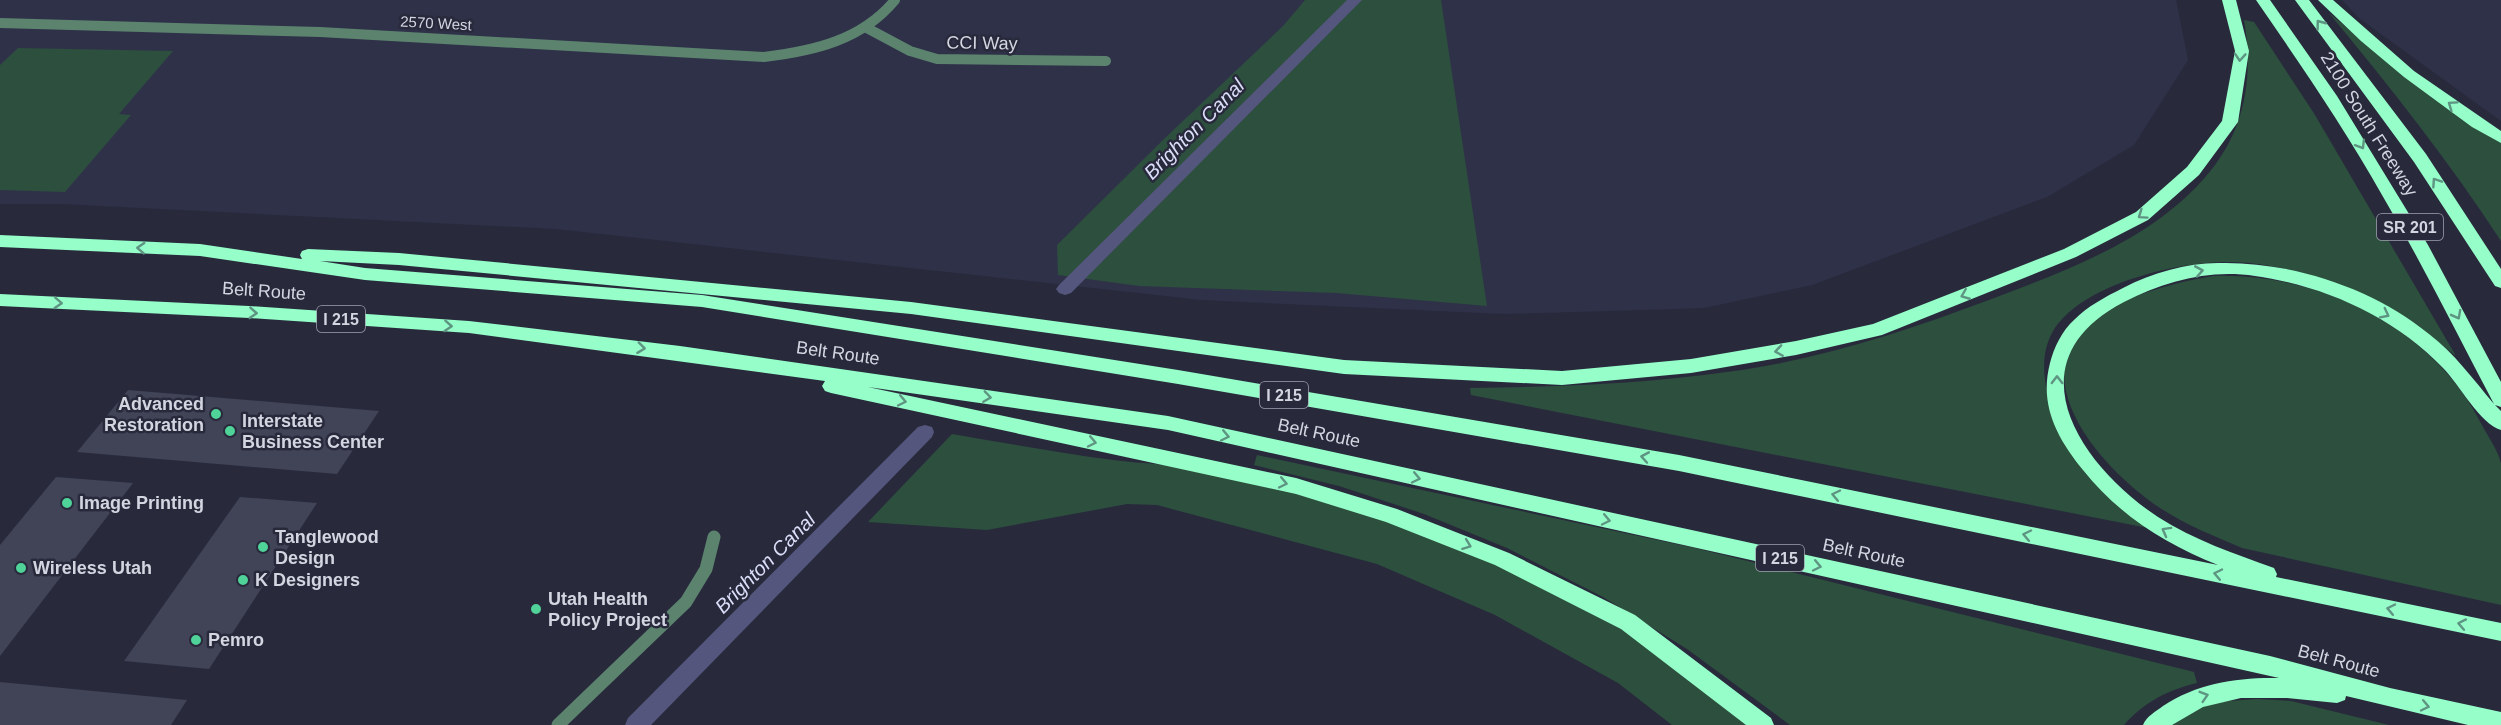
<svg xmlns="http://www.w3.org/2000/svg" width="2501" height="725" font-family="Arial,sans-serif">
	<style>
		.built { fill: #2f3149 }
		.green { fill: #2d4f3e }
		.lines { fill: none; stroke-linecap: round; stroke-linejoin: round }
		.canal { fill: #54567d; fill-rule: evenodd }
		.building { fill: #414357 }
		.minor-far1 { stroke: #5b836e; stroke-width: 10 }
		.minor { stroke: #5b836e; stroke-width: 13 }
		.motorway { fill: #95fec9; fill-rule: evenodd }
		.oneway { stroke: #5e9482 }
		.poi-dot { fill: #4fd399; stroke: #282a3c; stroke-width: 2 }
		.labels { text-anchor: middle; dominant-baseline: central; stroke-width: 5; stroke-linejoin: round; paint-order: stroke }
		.far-street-label { font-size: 15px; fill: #d3d5e1; stroke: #282a3c }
		.shield { fill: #282a3c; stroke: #a0a2b0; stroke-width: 1.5 }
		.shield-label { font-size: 16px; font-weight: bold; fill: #d3d5e1 }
		.street-label { font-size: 18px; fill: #d3d5e1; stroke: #282a3c }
		.poi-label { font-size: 18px; font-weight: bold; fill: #d3d5e1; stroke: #282a3c; text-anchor: start }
		.water-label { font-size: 20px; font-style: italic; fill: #dbdef9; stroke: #282a3c }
	</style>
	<rect width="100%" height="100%" fill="#282a3c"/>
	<g class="built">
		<polygon points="0,0 2176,0 2188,60 2134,145 2047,197 1812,285 1704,308 1504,314 1202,300 556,229 63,204 0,204"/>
		<polygon points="2342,0 2501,0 2501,121 2359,18"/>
	</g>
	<g class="green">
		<polygon points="1305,0 1441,0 1487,306 1336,293 1139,286 1058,275 1057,245 1165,138 1283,26"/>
		<path d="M2329,13L2416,84L2501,139V241C2449,161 2390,87 2329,13Z"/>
		<path d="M2244,20L2254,22L2315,115L2456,356C2405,315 2351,282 2285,269C2267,265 2249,262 2231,262C2179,261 2079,284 2052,333C2038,359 2045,391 2055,417C2060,428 2073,439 2081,448C2103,475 2125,502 2148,528L1471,395L1470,388C1557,387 1642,384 1727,372C1819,360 1903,332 1989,300C2070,269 2161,237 2215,165C2247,122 2253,71 2244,20Z"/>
		<polygon points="18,48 173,51 119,114 131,115 65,192 0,190 0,65"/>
		<path d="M2213,276C2320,272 2436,329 2483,427C2489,438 2499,452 2501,464C2501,477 2501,492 2501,505C2501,538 2501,572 2501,605L2242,548C2214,536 2186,525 2160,508C2103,470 2020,379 2092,316C2098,312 2106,309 2113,306C2145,291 2177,282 2213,276Z"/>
		<path d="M952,434C1005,443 1059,453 1113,460C1143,464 1174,464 1203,470C1352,500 1494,554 1625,631C1672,658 1715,694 1759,725H1672L1618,683L1495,615L1377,564L1157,505L1127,504L987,530L868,522Z"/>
		<path d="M1257,455L1695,548L2194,672L2197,683C2168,690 2144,702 2124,725H1790L1687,649L1603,597L1507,548L1424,514L1339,486L1254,465Z"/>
		<polygon points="2257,699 2291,701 2389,725 2162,725 2214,702"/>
	</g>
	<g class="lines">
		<g class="canal">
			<polygon points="1347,0 1362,0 1071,293 1065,295 1059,293 1056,289 1059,285"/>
			<polygon points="925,425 932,427 934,432 932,437 651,725 625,725 628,718 918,427"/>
		</g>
	</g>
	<g class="building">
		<polygon points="128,390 379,411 337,474 77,452"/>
		<polygon points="56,477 133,483 0,656 0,545"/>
		<polygon points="240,497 317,503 209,669 124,661"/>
		<polygon points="0,682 187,700 171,725 0,725"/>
	</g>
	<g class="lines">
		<g class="minor-far1">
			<path d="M0,23L320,32L764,57C814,51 862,40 895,0"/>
			<polyline points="865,27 910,51 937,59 1106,61"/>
		</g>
		<polyline class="minor" points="558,725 686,602 706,569 714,537"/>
		<g class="motorway">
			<path d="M2222,0H2236L2249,51L2238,122L2199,175L2148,220L2076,257L1882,335L1796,355L1691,373L1562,385L1344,374L911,314L399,265L320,261L365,268L702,295L1178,370L1679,455L2218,565C2165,544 2119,515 2083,470C2057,438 2039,405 2050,363C2054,347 2062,331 2074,320C2088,306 2105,297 2123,288C2152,273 2186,263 2218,263C2291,261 2373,288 2429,334C2455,354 2473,379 2494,404C2457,334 2422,263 2382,195C2344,127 2300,64 2256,0H2270L2337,96L2428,245L2501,382V407L2495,405L2501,411V430C2480,424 2459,384 2443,368C2394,317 2325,286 2255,276C2209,269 2165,281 2124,302C2010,361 2079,465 2158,517C2194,540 2235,554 2274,568L2277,574L2276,577L2501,623V641L1679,471L1178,384L702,307L365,280L200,256L0,247V235L200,244L302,259L300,255L302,251L308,249L399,253L911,302L1344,360L1562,371L1691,359L1796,341L1873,324L2064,249L2136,212L2187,167L2222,121L2235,51Z"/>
			<polygon points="2295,0 2309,0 2426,154 2501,269 2501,288 2495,286 2414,162"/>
			<polygon points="2318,0 2333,0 2414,71 2501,131 2501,143 2472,127 2404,77 2361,41"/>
			<path d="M0,294L249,306L469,321L680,346L1168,416L2270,656L2390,688L2501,712V725H2468L2346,696L2345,700L2337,703L2287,698H2241L2203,707L2172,725H2143C2147,716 2155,712 2163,706C2197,683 2239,677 2279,678L1168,430L868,387L1296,478L1397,509L1509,553L1635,615L1771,718L1774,725H1746L1621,629L1495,565L1386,522L1296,494L831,393L825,391L822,386L825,381L469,333L249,318L0,306Z"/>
		</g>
	</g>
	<defs><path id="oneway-chevron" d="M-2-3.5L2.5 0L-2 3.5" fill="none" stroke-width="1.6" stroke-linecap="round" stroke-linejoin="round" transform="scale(1.5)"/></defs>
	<g class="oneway">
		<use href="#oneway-chevron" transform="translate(2320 24) rotate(-127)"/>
		<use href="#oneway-chevron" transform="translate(2240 57) rotate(94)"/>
		<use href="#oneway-chevron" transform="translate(2452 105) rotate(-145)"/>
		<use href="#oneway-chevron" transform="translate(2361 145) rotate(59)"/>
		<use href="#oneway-chevron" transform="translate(2436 182) rotate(-124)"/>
		<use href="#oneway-chevron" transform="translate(2142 215) rotate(145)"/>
		<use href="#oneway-chevron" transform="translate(141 248) rotate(-177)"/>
		<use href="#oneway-chevron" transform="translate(2199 271) rotate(-10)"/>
		<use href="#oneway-chevron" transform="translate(1965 295) rotate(158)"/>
		<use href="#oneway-chevron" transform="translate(58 303) rotate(3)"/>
		<use href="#oneway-chevron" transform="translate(253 313) rotate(4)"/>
		<use href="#oneway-chevron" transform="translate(2385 314) rotate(27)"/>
		<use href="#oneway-chevron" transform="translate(2457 315) rotate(62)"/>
		<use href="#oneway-chevron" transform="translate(448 326) rotate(4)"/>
		<use href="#oneway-chevron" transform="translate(641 348) rotate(7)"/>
		<use href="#oneway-chevron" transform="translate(1779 351) rotate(171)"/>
		<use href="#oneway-chevron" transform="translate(2057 380) rotate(-90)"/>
		<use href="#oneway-chevron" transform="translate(987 397) rotate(8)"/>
		<use href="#oneway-chevron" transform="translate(902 401) rotate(12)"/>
		<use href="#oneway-chevron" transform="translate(1225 436) rotate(12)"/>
		<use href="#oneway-chevron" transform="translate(1092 442) rotate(12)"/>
		<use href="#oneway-chevron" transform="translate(1645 457) rotate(-170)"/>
		<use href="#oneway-chevron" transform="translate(1416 478) rotate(12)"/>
		<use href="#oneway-chevron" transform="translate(1283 483) rotate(12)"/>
		<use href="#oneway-chevron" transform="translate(1836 495) rotate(-168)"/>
		<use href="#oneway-chevron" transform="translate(1606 520) rotate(12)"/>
		<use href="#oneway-chevron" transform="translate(2166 531) rotate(-151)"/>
		<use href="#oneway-chevron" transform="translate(2027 535) rotate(-168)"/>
		<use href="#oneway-chevron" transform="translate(1467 545) rotate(21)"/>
		<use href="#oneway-chevron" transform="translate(1817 566) rotate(12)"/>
		<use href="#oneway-chevron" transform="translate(2218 574) rotate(-168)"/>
		<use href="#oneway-chevron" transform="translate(2391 609) rotate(-168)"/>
		<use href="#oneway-chevron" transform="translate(2462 624) rotate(-169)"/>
		<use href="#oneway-chevron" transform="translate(2204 696) rotate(-17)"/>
		<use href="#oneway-chevron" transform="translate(2425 706) rotate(12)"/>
	</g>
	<g class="poi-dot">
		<circle cx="216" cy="414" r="6"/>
		<circle cx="230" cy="431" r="6"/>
		<circle cx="67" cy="503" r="6"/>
		<circle cx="263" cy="547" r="6"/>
		<circle cx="21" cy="568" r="6"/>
		<circle cx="243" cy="580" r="6"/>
		<circle cx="536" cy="609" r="6"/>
		<circle cx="196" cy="640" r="6"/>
	</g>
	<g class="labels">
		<g class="far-street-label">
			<text transform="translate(436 23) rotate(3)">2570 West</text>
		</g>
		<g class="shield">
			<rect x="2377" y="214" width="66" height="26" rx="4.5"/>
			<rect x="317" y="306" width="48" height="26" rx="4.5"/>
			<rect x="1260" y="382" width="48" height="26" rx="4.5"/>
			<rect x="1756" y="545" width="48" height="26" rx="4.5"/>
		</g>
		<g class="shield-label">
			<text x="2410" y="227">SR 201</text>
			<text x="341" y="319">I 215</text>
			<text x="1284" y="395">I 215</text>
			<text x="1780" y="558">I 215</text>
		</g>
		<g class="street-label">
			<text transform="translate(982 43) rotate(1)">CCI Way</text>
			<text transform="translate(2369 124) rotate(58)">2100 South Freeway</text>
			<text transform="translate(264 291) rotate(4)">Belt Route</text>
			<text transform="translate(838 353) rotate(8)">Belt Route</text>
			<text transform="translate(1319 433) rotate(12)">Belt Route</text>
			<text transform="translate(1864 553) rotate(12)">Belt Route</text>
			<text transform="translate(2339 661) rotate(15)">Belt Route</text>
		</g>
		<g class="poi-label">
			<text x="204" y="404" text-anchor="end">Advanced<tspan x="204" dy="21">Restoration</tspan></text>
			<text x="242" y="421">Interstate<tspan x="242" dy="21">Business Center</tspan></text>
			<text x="79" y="503">Image Printing</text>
			<text x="275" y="537">Tanglewood<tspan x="275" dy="21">Design</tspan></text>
			<text x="33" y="568">Wireless Utah</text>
			<text x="255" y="580">K Designers</text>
			<text x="548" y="599">Utah Health<tspan x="548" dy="21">Policy Project</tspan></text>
			<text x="208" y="640">Pemro</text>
		</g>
		<g class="water-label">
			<text transform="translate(1194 129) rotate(-45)">Brighton Canal</text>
			<text transform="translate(765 563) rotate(-45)">Brighton Canal</text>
		</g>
	</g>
</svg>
